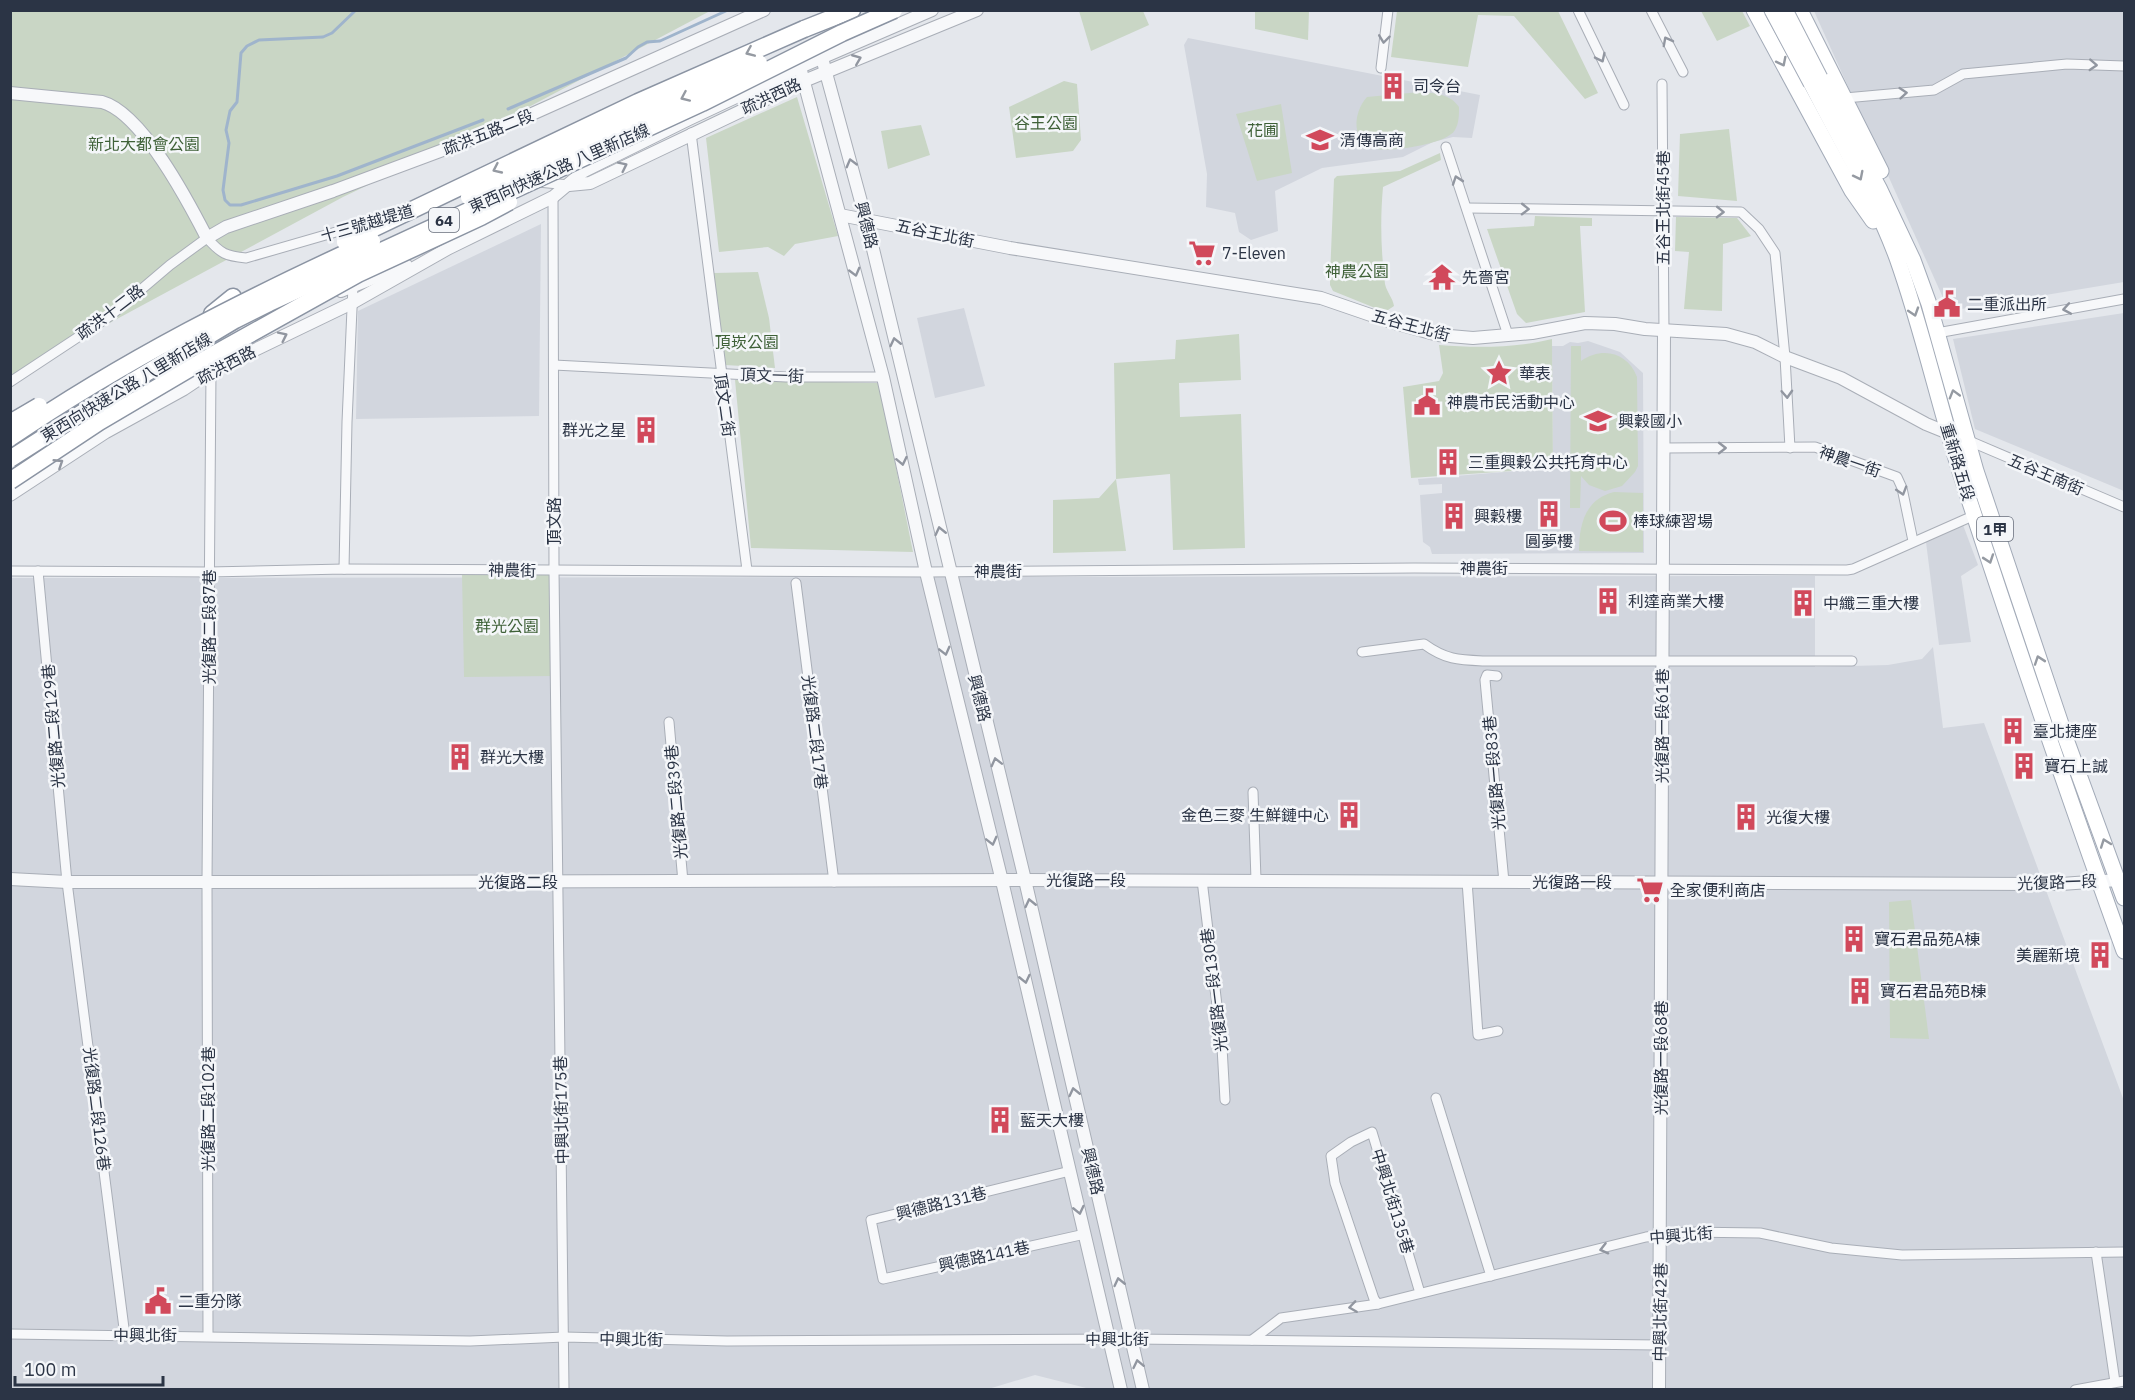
<svg xmlns="http://www.w3.org/2000/svg" width="2135" height="1400" font-family="'IBM Plex Sans','Noto Sans TC',sans-serif">
	<style>
		.built { fill: #d2d6de }
		.green { fill: #c9d6c5 }
		.lines { fill: none; stroke-linecap: round; stroke-linejoin: round }
		.stream { stroke: #9fb4cc; stroke-width: 3 }
		.minor-casing { stroke: #a9aeb7; stroke-width: 11 }
		.tertiary-casing { stroke: #a9aeb7; stroke-width: 14 }
		.primary-casing { stroke: #a3abb8; stroke-width: 17 }
		.trunk-casing { stroke: #8b94a3; stroke-width: 19 }
		.minor { stroke: #f7f8fa; stroke-width: 9 }
		.tertiary { stroke: #f7f8fa; stroke-width: 12 }
		.primary { stroke: #fff; stroke-width: 15 }
		.trunk { stroke: #fff; stroke-width: 16 }
		.primary-bridge-casing { stroke: #a3abb8; stroke-width: 17; stroke-linecap: butt }
		.trunk-bridge-casing { stroke: #8b94a3; stroke-width: 19; stroke-linecap: butt }
		.primary-bridge { stroke: #fff; stroke-width: 15 }
		.trunk-bridge { stroke: #fff; stroke-width: 16 }
		.oneway { stroke: #9196a0 }
		.oneway2 { stroke: #959aa2 }
		.labels { text-anchor: middle; dominant-baseline: central; stroke-width: 5; stroke-linejoin: round; paint-order: stroke }
		.shield { fill: #f4f6f9; stroke: #676e7b; stroke-width: 1.5 }
		.shield-label { font-size: 15px; font-weight: bold; fill: #2b3445 }
		.poi-label { font-size: 16px; fill: #2b3445; stroke: #f4f6f9; text-anchor: start }
		.street-label { font-size: 16px; fill: #2b3445; stroke: #f4f6f9 }
		.park-label { font-size: 16px; fill: #3f6138; stroke: #f4f6f9 }
	</style>
	<rect width="100%" height="100%" fill="#e4e7ec"/>
	<g class="built">
		<polygon points="1814,11 2124,11 2124,282 1949,311"/>
		<polygon points="1188,38 1480,95 1472,138 1453,137 1433,142 1403,157 1322,168 1275,191 1278,231 1251,240 1239,232 1235,213 1206,207 1207,174 1184,45"/>
		<polygon points="541,224 539,416 356,419 358,311"/>
		<polygon points="964,308 985,386 935,398 917,318"/>
		<polygon points="2124,313 2124,491 1975,429 1953,339"/>
		<polygon points="1588,341 1620,352 1643,373 1644,553 1432,554 1430,547 1423,542 1420,495 1442,493 1442,484 1419,485 1418,479 1553,468 1552,346 1563,346 1570,342 1578,343"/>
		<polygon points="1963,525 1978,565 1961,576 1971,642 1939,645 1926,542"/>
		<polygon points="1815,576 1815,667 1888,665 1922,659 1933,647 1943,728 1984,723 2124,1101 2124,1389 1094,1390 1035,1375 985,1390 11,1389 10,578"/>
	</g>
	<g class="green">
		<polygon points="10,11 710,11 506,119 343,197 65,347 11,382"/>
		<polygon points="1079,11 1143,11 1149,25 1091,51"/>
		<polygon points="1255,11 1309,11 1308,40 1255,29"/>
		<polygon points="1397,11 1558,11 1598,93 1585,99 1514,16 1478,15 1468,67 1391,57"/>
		<polygon points="1701,11 1742,11 1750,26 1717,41"/>
		<polygon points="1064,81 1077,84 1081,140 1073,151 1016,158 1009,107"/>
		<path d="M1420,92C1435,93 1450,94 1459,107C1459,115 1459,123 1455,130C1447,144 1392,152 1377,149C1351,143 1352,114 1367,97Z"/>
		<polygon points="797,97 838,236 795,244 784,256 768,247 719,252 706,138"/>
		<polygon points="1281,104 1292,173 1257,181 1236,114"/>
		<polygon points="921,125 930,155 888,169 881,131"/>
		<polygon points="1729,129 1737,201 1678,196 1680,134"/>
		<path d="M1440,153L1441,160L1383,187C1380,220 1381,252 1385,284C1387,293 1393,298 1394,306L1385,312L1333,291L1330,285V277L1334,179L1337,176L1400,171Z"/>
		<polygon points="1535,216 1592,218 1592,226 1580,226 1585,312 1526,323 1517,314 1487,229 1534,226"/>
		<polygon points="1676,217 1737,218 1751,236 1723,244 1722,311 1684,309 1689,252 1675,251"/>
		<polygon points="758,272 769,318 775,368 725,365 714,273"/>
		<polygon points="1239,334 1241,380 1179,383 1180,417 1241,414 1245,548 1173,550 1170,474 1116,479 1126,551 1053,553 1053,500 1099,498 1116,479 1114,363 1175,359 1176,340"/>
		<path d="M1552,339L1553,468L1411,478L1403,387L1439,381L1443,373L1439,345C1476,348 1516,348 1552,339Z"/>
		<path d="M1571,346H1581V361C1603,346 1628,353 1637,377L1638,466L1635,472L1622,486L1605,491L1589,485L1581,476L1580,508H1570Z"/>
		<polygon points="735,380 879,383 913,552 751,548"/>
		<path d="M1614,492L1643,493V552L1579,551C1579,525 1585,499 1614,492Z"/>
		<polygon points="462,574 550,575 553,676 464,677"/>
		<polygon points="1911,900 1929,1039 1890,1038 1889,902"/>
	</g>
	<g class="lines">
		<g class="stream">
			<polyline points="356,10 332,33 323,37 259,40 247,46 241,53 237,102 230,111 226,130 229,143 223,190 225,200 230,205 241,205 337,176 483,120"/>
			<polyline points="508,109 626,58 638,47 647,42 660,41 728,10"/>
		</g>
		<defs>
			<g id="minor">
				<polyline points="1578,10 1624,105"/>
				<polyline points="1651,10 1683,72"/>
				<polyline points="1381,68 1388,10"/>
				<polyline points="1662,84 1664,331"/>
				<polyline points="1845,98 1934,90 1963,74 2067,64 2124,66"/>
				<polyline points="691,133 747,570"/>
				<polyline points="1446,147 1508,335"/>
				<polyline points="538,182 569,185"/>
				<polyline points="553,197 554,571 564,1390"/>
				<polyline points="1467,208 1741,212 1759,229 1775,253 1785,357 1790,448"/>
				<polyline points="1937,333 2124,299"/>
				<polyline points="554,365 786,377 883,377"/>
				<path d="M10,382L110,316L170,265L207,238C221,254 226,256 246,258L374,221"/>
				<polyline points="1967,440 2124,507"/>
				<polyline points="1664,448 1815,447 1897,477 1902,488 1913,541"/>
				<polyline points="344,569 347,422 353,286"/>
				<polyline points="10,571 209,572 344,569 926,572 1414,568 1847,570 1853,569 1975,515"/>
				<polyline points="38,571 67,882 125,1336"/>
				<polyline points="796,583 834,882"/>
				<path d="M1362,652L1424,644C1446,660 1459,660 1485,661H1852"/>
				<polyline points="1497,676 1487,675 1485,680 1504,882"/>
				<polyline points="669,722 683,882"/>
				<polyline points="1253,792 1256,880"/>
				<polyline points="1202,880 1222,1047 1225,1100"/>
				<polyline points="1467,881 1478,1035 1498,1031"/>
				<polyline points="1436,1098 1491,1276"/>
				<polyline points="1070,1171 871,1220 883,1279 1085,1234"/>
				<polyline points="2096,1252 2115,1382"/>
				<polyline points="1378,1304 1374,1299 1335,1183 1331,1156 1351,1142 1372,1132 1420,1293"/>
				<polyline points="10,1334 470,1341 564,1337 727,1341 1132,1339 1660,1345"/>
				<polyline points="208,1336 207,882 211,371"/>
				<polyline points="1252,1340 1281,1318 1378,1304 1646,1237 1686,1232 1760,1233 1831,1248 1902,1255 2124,1252"/>
				<polyline points="2075,1390 2124,1381"/>
			</g>
			<g id="tertiary">
				<polyline points="822,58 866,220 1025,880 1143,1390"/>
				<polyline points="800,67 883,377 926,572 1002,881 1121,1390"/>
				<path d="M10,93L102,102C142,113 188,201 207,238L226,227L333,191L494,131L764,10"/>
				<polyline points="569,185 590,183 804,81 977,10"/>
				<polyline points="840,215 1010,248 1321,298 1391,322 1438,335 1473,338 1532,333 1585,323 1615,324 1645,329 1726,334 1755,342 1785,357 1841,378 1926,424 1953,435"/>
				<polyline points="341,291 406,265"/>
				<polyline points="10,495 106,432 184,389 211,371 352,303 449,248 553,197 584,171 689,119 800,67 932,10"/>
				<polyline points="10,879 67,882 304,882 1025,880 2061,884 2118,880"/>
				<polyline points="1659,1390 1664,331"/>
			</g>
			<g id="primary">
				<polyline points="1754,10 1852,191 1873,221"/>
				<polyline points="1800,10 1881,171"/>
				<polyline points="1820,78 1879,188 1913,260 1929,304 1976,471 2067,742 2124,898"/>
				<path d="M1811,83C1840,140 1875,198 1897,258C1923,331 1939,407 1963,481C2014,638 2068,795 2124,951"/>
			</g>
			<g id="trunk">
				<polyline points="804,29 852,10"/>
				<polyline points="212,314 233,297"/>
			</g>
		</defs>
		<use href="#minor" class="minor-casing"/>
		<use href="#tertiary" class="tertiary-casing"/>
		<use href="#primary" class="primary-casing"/>
		<use href="#trunk" class="trunk-casing"/>
		<use href="#minor" class="minor"/>
		<use href="#tertiary" class="tertiary"/>
		<use href="#primary" class="primary"/>
		<use href="#trunk" class="trunk"/>
		<defs>
			<g id="primary-bridge">
				<polyline points="1772,10 1811,83"/>
				<polyline points="1785,10 1820,78"/>
			</g>
			<g id="trunk-bridge">
				<polyline points="469,197 604,133 759,63"/>
				<polyline points="345,242 638,102 804,29"/>
				<polyline points="10,423 39,406"/>
				<path d="M10,438C124,360 247,298 372,241"/>
				<polyline points="10,459 118,390 235,320 269,303 702,103 842,33 894,10"/>
				<polyline points="10,481 99,422 216,353 358,274 481,217 509,202"/>
			</g>
		</defs>
		<use href="#primary-bridge" class="primary-bridge-casing"/>
		<use href="#trunk-bridge" class="trunk-bridge-casing"/>
		<use href="#primary-bridge" class="primary-bridge"/>
		<use href="#trunk-bridge" class="trunk-bridge"/>
	</g>
	<defs><path id="oneway-chevron" d="M-2-3.5L2.5 0L-2 3.5" fill="none" stroke-width="1.6" stroke-linecap="round" stroke-linejoin="round" transform="scale(1.5)"/></defs>
	<g class="oneway">
		<use href="#oneway-chevron" transform="translate(1384 39) rotate(97)"/>
		<use href="#oneway-chevron" transform="translate(1667 41) rotate(-118)"/>
		<use href="#oneway-chevron" transform="translate(1601 58) rotate(64)"/>
		<use href="#oneway-chevron" transform="translate(857 59) rotate(-22)"/>
		<use href="#oneway-chevron" transform="translate(2093 65) rotate(3)"/>
		<use href="#oneway-chevron" transform="translate(1903 93) rotate(-5)"/>
		<use href="#oneway-chevron" transform="translate(851 163) rotate(-105)"/>
		<use href="#oneway-chevron" transform="translate(623 166) rotate(-26)"/>
		<use href="#oneway-chevron" transform="translate(1457 180) rotate(-109)"/>
		<use href="#oneway-chevron" transform="translate(1525 209) rotate(1)"/>
		<use href="#oneway-chevron" transform="translate(1720 212) rotate(1)"/>
		<use href="#oneway-chevron" transform="translate(855 272) rotate(75)"/>
		<use href="#oneway-chevron" transform="translate(2067 309) rotate(170)"/>
		<use href="#oneway-chevron" transform="translate(283 336) rotate(-26)"/>
		<use href="#oneway-chevron" transform="translate(895 342) rotate(-103)"/>
		<use href="#oneway-chevron" transform="translate(1787 394) rotate(87)"/>
		<use href="#oneway-chevron" transform="translate(1722 448)"/>
		<use href="#oneway-chevron" transform="translate(902 461) rotate(78)"/>
		<use href="#oneway-chevron" transform="translate(59 463) rotate(-33)"/>
		<use href="#oneway-chevron" transform="translate(1902 491) rotate(73)"/>
		<use href="#oneway-chevron" transform="translate(940 531) rotate(-103)"/>
		<use href="#oneway-chevron" transform="translate(945 651) rotate(76)"/>
		<use href="#oneway-chevron" transform="translate(996 762) rotate(-104)"/>
		<use href="#oneway-chevron" transform="translate(992 841) rotate(76)"/>
		<use href="#oneway-chevron" transform="translate(1030 903) rotate(-103)"/>
		<use href="#oneway-chevron" transform="translate(1025 979) rotate(77)"/>
		<use href="#oneway-chevron" transform="translate(1074 1092) rotate(-103)"/>
		<use href="#oneway-chevron" transform="translate(1079 1210) rotate(77)"/>
		<use href="#oneway-chevron" transform="translate(1604 1249) rotate(166)"/>
		<use href="#oneway-chevron" transform="translate(1119 1282) rotate(-103)"/>
		<use href="#oneway-chevron" transform="translate(1353 1307) rotate(172)"/>
		<use href="#oneway-chevron" transform="translate(1138 1364) rotate(-102)"/>
	</g>
	<g class="oneway2">
		<use href="#oneway-chevron" transform="translate(750 52) rotate(157)"/>
		<use href="#oneway-chevron" transform="translate(1782 62) rotate(63)"/>
		<use href="#oneway-chevron" transform="translate(685 97) rotate(156)"/>
		<use href="#oneway-chevron" transform="translate(497 169) rotate(155)"/>
		<use href="#oneway-chevron" transform="translate(1859 176) rotate(63)"/>
		<use href="#oneway-chevron" transform="translate(1914 312) rotate(72)"/>
		<use href="#oneway-chevron" transform="translate(1954 394) rotate(-106)"/>
		<use href="#oneway-chevron" transform="translate(1989 559) rotate(71)"/>
		<use href="#oneway-chevron" transform="translate(2039 660) rotate(-109)"/>
		<use href="#oneway-chevron" transform="translate(2105 843) rotate(-110)"/>
	</g>
	<defs>
		<symbol id="building-bare" viewBox="-9 -9 18 18"><path d="M-4-6H4V6H1V3H-1V6H-4ZM-2.5-4.3h1.7v1.8h-1.7ZM.8-4.3h1.7v1.8H.8ZM-2.5-1h1.7V.8h-1.7ZM.8-1h1.7V.8H.8Z" fill="#d1495b" stroke="#f4f6f9" stroke-width="2.5" paint-order="stroke"/></symbol>
		<symbol id="school-bare" viewBox="-9 -9 18 18"><path d="M0-5L7-2L0 1L-7-2ZM-4 1L0 2.5L4 1V4Q0 6-4 4Z" fill="#d1495b" stroke="#f4f6f9" stroke-width="2.5" paint-order="stroke"/></symbol>
		<symbol id="supermarket-bare" viewBox="-9 -9 18 18"><path d="M-6-5.5h2.5l.6 2H6L4.5 2H-2.5L-4.4-4H-6ZM-1.5 3.2a1.3 1.3 0 1 0 .1 0ZM3 3.2a1.3 1.3 0 1 0 .1 0Z" fill="#d1495b" stroke="#f4f6f9" stroke-width="2.5" paint-order="stroke"/></symbol>
		<symbol id="temple-bare" viewBox="-9 -9 18 18"><path d="M0-6L5-2H3V0L6.5 2.5H4V6H1.5V3h-3V6H-4V2.5H-6.5L-3 0V-2H-5Z" fill="#d1495b" stroke="#f4f6f9" stroke-width="2.5" paint-order="stroke"/></symbol>
		<symbol id="civic-bare" viewBox="-9 -9 18 18"><path d="M-.6-6.5H3V-4.5H.6V-3L4-1V1h2V6H-6V1h2V-1L-.6-3ZM-1.2 2.5V6h2.4V2.5Z" fill="#d1495b" stroke="#f4f6f9" stroke-width="2.5" paint-order="stroke"/></symbol>
		<symbol id="sight-bare" viewBox="-9 -9 18 18"><path d="M0-6L1.8-2.2L6-1.7L2.9 1.2L3.7 5.4L0 3.3L-3.7 5.4L-2.9 1.2L-6-1.7L-1.8-2.2Z" fill="#d1495b" stroke="#f4f6f9" stroke-width="2.5" paint-order="stroke"/></symbol>
		<symbol id="stadium-bare" viewBox="-9 -9 18 18"><path d="M0-5a6.5 5 0 1 0 0 10a6.5 5 0 1 0 0-10ZM-3.5-1.8h7v3.6h-7Z" fill="#d1495b" stroke="#f4f6f9" stroke-width="2.5" paint-order="stroke"/></symbol>
	</defs>
	<g fill-rule="evenodd">
		<use href="#building-bare" x="1374" y="67" width="38" height="38"/>
		<use href="#school-bare" x="1301" y="121" width="38" height="38"/>
		<use href="#supermarket-bare" x="1183" y="234" width="38" height="38"/>
		<use href="#temple-bare" x="1423" y="258" width="38" height="38"/>
		<use href="#civic-bare" x="1928" y="285" width="38" height="38"/>
		<use href="#sight-bare" x="1480" y="354" width="38" height="38"/>
		<use href="#civic-bare" x="1408" y="383" width="38" height="38"/>
		<use href="#school-bare" x="1579" y="402" width="38" height="38"/>
		<use href="#building-bare" x="627" y="411" width="38" height="38"/>
		<use href="#building-bare" x="1429" y="443" width="38" height="38"/>
		<use href="#building-bare" x="1530" y="495" width="38" height="38"/>
		<use href="#building-bare" x="1435" y="497" width="38" height="38"/>
		<use href="#stadium-bare" x="1594" y="502" width="38" height="38"/>
		<use href="#building-bare" x="1589" y="582" width="38" height="38"/>
		<use href="#building-bare" x="1784" y="584" width="38" height="38"/>
		<use href="#building-bare" x="1994" y="712" width="38" height="38"/>
		<use href="#building-bare" x="441" y="738" width="38" height="38"/>
		<use href="#building-bare" x="2005" y="747" width="38" height="38"/>
		<use href="#building-bare" x="1330" y="796" width="38" height="38"/>
		<use href="#building-bare" x="1727" y="798" width="38" height="38"/>
		<use href="#supermarket-bare" x="1631" y="871" width="38" height="38"/>
		<use href="#building-bare" x="1835" y="920" width="38" height="38"/>
		<use href="#building-bare" x="2081" y="936" width="38" height="38"/>
		<use href="#building-bare" x="1841" y="972" width="38" height="38"/>
		<use href="#building-bare" x="981" y="1101" width="38" height="38"/>
		<use href="#civic-bare" x="139" y="1282" width="38" height="38"/>
	</g>
	<g class="labels">
		<g class="shield">
			<rect x="429" y="208" width="30" height="24" rx="4.5"/>
			<rect x="1977" y="517" width="36" height="24" rx="4.5"/>
		</g>
		<g class="shield-label">
			<text x="444" y="220">64</text>
			<text x="1995" y="529">1甲</text>
		</g>
		<g class="poi-label">
			<text x="1413" y="86">司令台</text>
			<text x="1340" y="140">清傳高商</text>
			<text x="1222" y="253">7-Eleven</text>
			<text x="1462" y="277">先嗇宮</text>
			<text x="1967" y="304">二重派出所</text>
			<text x="1519" y="373">華表</text>
			<text x="1447" y="402">神農市民活動中心</text>
			<text x="1618" y="421">興穀國小</text>
			<text x="626" y="430" text-anchor="end">群光之星</text>
			<text x="1468" y="462">三重興穀公共托育中心</text>
			<text x="1474" y="516">興穀樓</text>
			<text x="1633" y="521">棒球練習場</text>
			<text x="1549" y="541" text-anchor="middle">圓夢樓</text>
			<text x="1628" y="601">利達商業大樓</text>
			<text x="1823" y="603">中纖三重大樓</text>
			<text x="2033" y="731">臺北捷座</text>
			<text x="480" y="757">群光大樓</text>
			<text x="2044" y="766">寶石上誠</text>
			<text x="1329" y="815" text-anchor="end">金色三麥 生鮮鏈中心</text>
			<text x="1766" y="817">光復大樓</text>
			<text x="1670" y="890">全家便利商店</text>
			<text x="1874" y="939">寶石君品苑A棟</text>
			<text x="2080" y="955" text-anchor="end">美麗新境</text>
			<text x="1880" y="991">寶石君品苑B棟</text>
			<text x="1020" y="1120">藍天大樓</text>
			<text x="178" y="1301">二重分隊</text>
		</g>
		<g class="street-label">
			<text transform="translate(771 96) rotate(-25)">疏洪西路</text>
			<text transform="translate(488 132) rotate(-22)">疏洪五路二段</text>
			<text transform="translate(559 168) rotate(-24)">東西向快速公路 八里新店線</text>
			<text transform="translate(1663 208) rotate(-90)">五谷王北街45巷</text>
			<text transform="translate(367 223) rotate(-16)">十三號越堤道</text>
			<text transform="translate(867 225) rotate(76)">興德路</text>
			<text transform="translate(935 233) rotate(12)">五谷王北街</text>
			<text transform="translate(110 312) rotate(-37)">疏洪十二路</text>
			<text transform="translate(1411 325) rotate(15)">五谷王北街</text>
			<text transform="translate(226 365) rotate(-28)">疏洪西路</text>
			<text transform="translate(772 375) rotate(2)">頂文一街</text>
			<text transform="translate(126 387) rotate(-31)">東西向快速公路 八里新店線</text>
			<text transform="translate(725 405) rotate(82)">頂文二街</text>
			<text transform="translate(1850 461) rotate(19)">神農一街</text>
			<text transform="translate(1958 462) rotate(73)">重新路五段</text>
			<text transform="translate(2046 474) rotate(23)">五谷王南街</text>
			<text transform="translate(554 521) rotate(-90)">頂文路</text>
			<text x="1484" y="568">神農街</text>
			<text transform="translate(512 570) rotate(1)">神農街</text>
			<text x="998" y="571">神農街</text>
			<text transform="translate(209 627) rotate(-90)">光復路二段87巷</text>
			<text transform="translate(980 698) rotate(76)">興德路</text>
			<text transform="translate(53 726) rotate(-95)">光復路二段129巷</text>
			<text transform="translate(1662 726) rotate(-90)">光復路一段61巷</text>
			<text transform="translate(815 732) rotate(83)">光復路二段17巷</text>
			<text transform="translate(1494 773) rotate(-95)">光復路一段83巷</text>
			<text transform="translate(676 802) rotate(-95)">光復路二段39巷</text>
			<text x="1086" y="880">光復路一段</text>
			<text x="518" y="882">光復路二段</text>
			<text x="1572" y="882">光復路一段</text>
			<text transform="translate(2057 882) rotate(-2)">光復路一段</text>
			<text transform="translate(1214 990) rotate(-97)">光復路一段130巷</text>
			<text transform="translate(1661 1058) rotate(-90)">光復路一段68巷</text>
			<text transform="translate(97 1109) rotate(83)">光復路二段126巷</text>
			<text transform="translate(208 1109) rotate(-90)">光復路二段102巷</text>
			<text transform="translate(561 1110) rotate(-91)">中興北街175巷</text>
			<text transform="translate(1093 1171) rotate(77)">興德路</text>
			<text transform="translate(1393 1201) rotate(73)">中興北街135巷</text>
			<text transform="translate(941 1203) rotate(-14)">興德路131巷</text>
			<text transform="translate(1681 1235) rotate(-5)">中興北街</text>
			<text transform="translate(984 1256) rotate(-12)">興德路141巷</text>
			<text transform="translate(1660 1312) rotate(-89)">中興北街42巷</text>
			<text x="145" y="1335">中興北街</text>
			<text transform="translate(631 1339) rotate(1)">中興北街</text>
			<text x="1117" y="1339">中興北街</text>
		</g>
		<g class="park-label">
			<text x="1046" y="123">谷王公園</text>
			<text x="1263" y="130">花圃</text>
			<text x="144" y="144">新北大都會公園</text>
			<text x="1357" y="271">神農公園</text>
			<text x="747" y="342">頂崁公園</text>
			<text x="507" y="626">群光公園</text>
		</g>
	</g>
	<rect width="2135" height="1400" fill="none" stroke="#2b3445" stroke-width="24"/>
	<path d="M15 1376v9h148v-9" fill="none" stroke="#2b3445" stroke-width="3"/>
	<text x="24" y="1376" font-size="18" fill="#2b3445" stroke="#f4f6f9" stroke-width="4.5" paint-order="stroke">100 m</text>
</svg>
